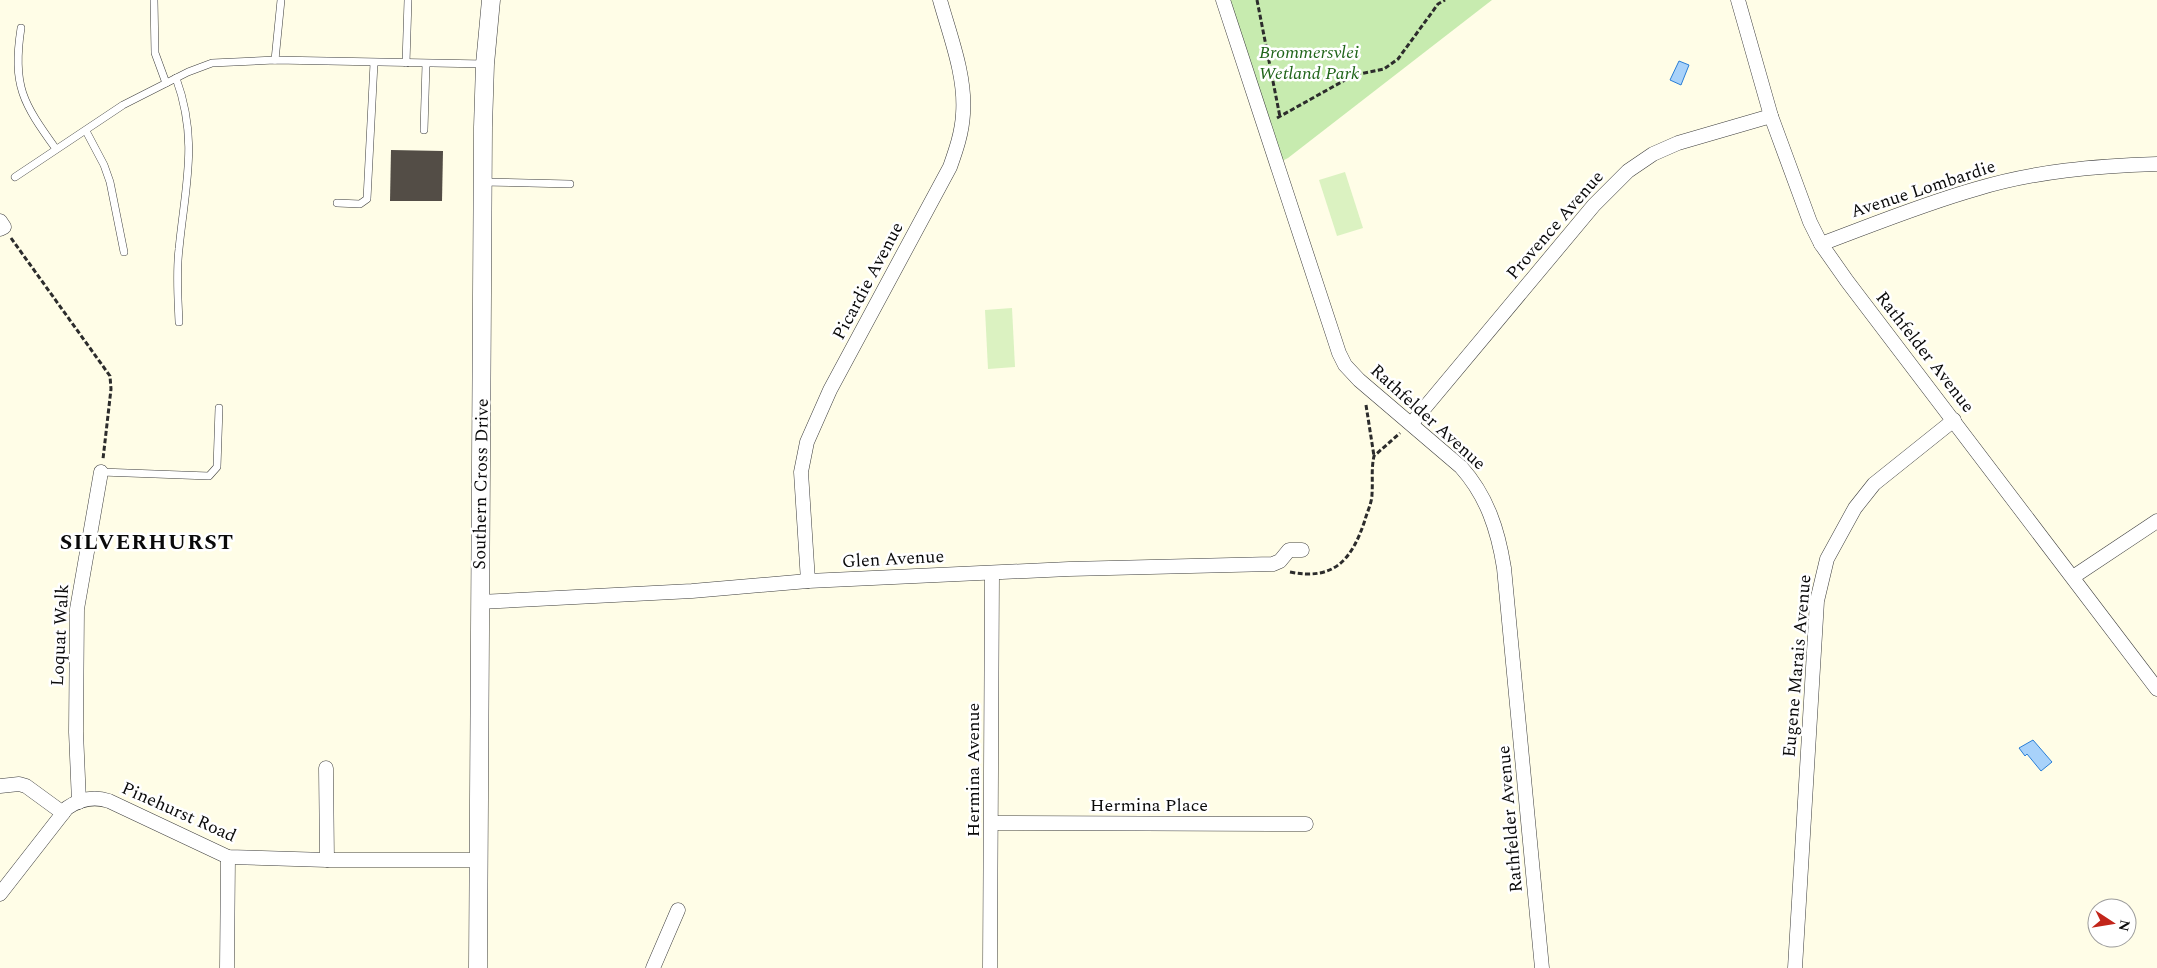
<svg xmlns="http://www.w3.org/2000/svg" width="2157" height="968" font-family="Spectral,serif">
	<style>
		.green { fill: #c7ebaf }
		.pitch { fill: #dbf2c1 }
		.water { fill: #a8d2fa; stroke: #2a7ed6 }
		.building { fill: #534d46 }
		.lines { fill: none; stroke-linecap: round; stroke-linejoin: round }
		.service-casing { stroke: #3d3d3d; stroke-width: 8 }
		.minor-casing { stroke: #3d3d3d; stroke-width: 15 }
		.tertiary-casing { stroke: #3d3d3d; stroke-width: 19 }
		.path { stroke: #2c2c2c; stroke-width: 3; stroke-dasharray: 5 2.5; stroke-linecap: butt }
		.service { stroke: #fff; stroke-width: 7 }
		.minor { stroke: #fff; stroke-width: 14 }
		.tertiary { stroke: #fff; stroke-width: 18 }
		.labels { text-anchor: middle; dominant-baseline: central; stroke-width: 5; stroke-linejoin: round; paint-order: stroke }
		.park-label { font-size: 18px; font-style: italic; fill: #1f6418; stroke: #fff }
		.street-label { font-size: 18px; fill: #0a0a0a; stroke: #fff }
		.district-label { font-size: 22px; font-weight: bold; letter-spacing: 1px; fill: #0a0a0a; stroke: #fff }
	</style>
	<rect width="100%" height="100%" fill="#fffde7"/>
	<polygon class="green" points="1223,0 1492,0 1288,158 1276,164"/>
	<g class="pitch">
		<polygon points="1345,172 1363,228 1337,236 1319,180"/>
		<polygon points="1012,308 1015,367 988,369 985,310"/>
	</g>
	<g class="water">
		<polygon points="1679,61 1689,65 1681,85 1670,80"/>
		<polygon points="2033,740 2052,762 2041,771 2027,754 2025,756 2019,748"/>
	</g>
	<polygon class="building" points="391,150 443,151 442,201 390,201"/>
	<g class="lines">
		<defs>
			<g id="service">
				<polyline points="154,0 155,53 166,83"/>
				<path d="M21,28C12,86 23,103 56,149"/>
				<polyline points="275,60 281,0"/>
				<polyline points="406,63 408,0"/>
				<path d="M176,78C199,141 185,186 179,249C176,273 178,298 179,322"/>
				<polyline points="424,130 426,64"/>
				<polyline points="86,131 104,165 110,182 124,252"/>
				<polyline points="15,177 123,105 188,72 212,63 275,60 485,64"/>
				<polyline points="483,182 570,184"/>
				<polyline points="337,203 360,204 367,199 374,63"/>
				<polyline points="101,472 209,476 217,467 219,408"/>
			</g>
			<g id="minor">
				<path d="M1223,0L1339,353L1345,365L1359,380L1461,467C1487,496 1498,530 1504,568L1542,968"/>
				<polyline points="1738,0 1771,116 1810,222 1821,244 1847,281 2157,689"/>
				<polyline points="0,221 4,227 0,229"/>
				<path d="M1821,244C1872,225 1923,204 1976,189C2035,171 2096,166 2157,164"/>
				<polyline points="1412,423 1594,205 1628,171 1653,154 1678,143 1771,116"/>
				<polyline points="2073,577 2157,521"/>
				<path d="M808,581L801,472L807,442L830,390L950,167C956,150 962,133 963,114C966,76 950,36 940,0"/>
				<polyline points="479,602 692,591 808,581 1069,569 1273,564 1280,561 1289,550 1302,550"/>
				<polyline points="326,768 327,860"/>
				<polyline points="0,786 19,784 26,786 63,813"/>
				<polyline points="79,802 76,732 77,609 101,472"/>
				<polyline points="992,823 1306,824"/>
				<path d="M0,894L67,808C80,799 94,796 109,801L228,857L327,860H478"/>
				<polyline points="227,968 228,857"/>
				<polyline points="653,968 678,910"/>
				<polyline points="990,968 992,573"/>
				<polyline points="1795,968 1817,601 1827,559 1855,508 1874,484 1954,420"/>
			</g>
			<polyline id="tertiary" points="478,968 483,127 485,64 491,0"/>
		</defs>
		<use href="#service" class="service-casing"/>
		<use href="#minor" class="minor-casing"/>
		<use href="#tertiary" class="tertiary-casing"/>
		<g class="path">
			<polyline points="1257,0 1280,117"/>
			<polyline points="1277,118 1354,75 1384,69 1398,59 1438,4 1445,0"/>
			<polyline points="11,238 110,376 111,389 103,459"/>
			<polyline points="1366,405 1374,456"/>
			<path d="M1290,572C1335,581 1352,559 1365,520C1367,512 1372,503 1372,494C1373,481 1371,469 1374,456L1400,433"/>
		</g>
		<use href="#service" class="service"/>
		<use href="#minor" class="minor"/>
		<use href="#tertiary" class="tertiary"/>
	</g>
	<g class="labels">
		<g class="park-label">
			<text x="1309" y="52">Brommersvlei<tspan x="1309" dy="21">Wetland Park</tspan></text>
		</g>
		<g class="street-label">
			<text transform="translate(1923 189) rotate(-18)">Avenue Lombardie</text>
			<text transform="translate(1555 225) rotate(-49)">Provence Avenue</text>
			<text transform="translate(868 281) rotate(-62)">Picardie Avenue</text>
			<text transform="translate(1925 352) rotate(52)">Rathfelder Avenue</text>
			<text transform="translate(1428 417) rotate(42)">Rathfelder Avenue</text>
			<text transform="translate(481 484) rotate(-89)">Southern Cross Drive</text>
			<text transform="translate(893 559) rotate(-3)">Glen Avenue</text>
			<text transform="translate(60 635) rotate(-87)">Loquat Walk</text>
			<text transform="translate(1797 666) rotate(-85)">Eugene Marais Avenue</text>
			<text transform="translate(973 770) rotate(-90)">Hermina Avenue</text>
			<text x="1149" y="805">Hermina Place</text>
			<text transform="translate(179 812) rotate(24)">Pinehurst Road</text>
			<text transform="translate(1510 819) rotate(-95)">Rathfelder Avenue</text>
		</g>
		<g class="district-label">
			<text x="147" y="542">SILVERHURST</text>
		</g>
	</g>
	<g transform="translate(2112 923) rotate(102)"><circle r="24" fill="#ffffff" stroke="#9d9d9d"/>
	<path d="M0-4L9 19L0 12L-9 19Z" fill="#c2251a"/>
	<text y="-8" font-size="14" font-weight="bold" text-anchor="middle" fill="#0a0a0a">N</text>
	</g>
</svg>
